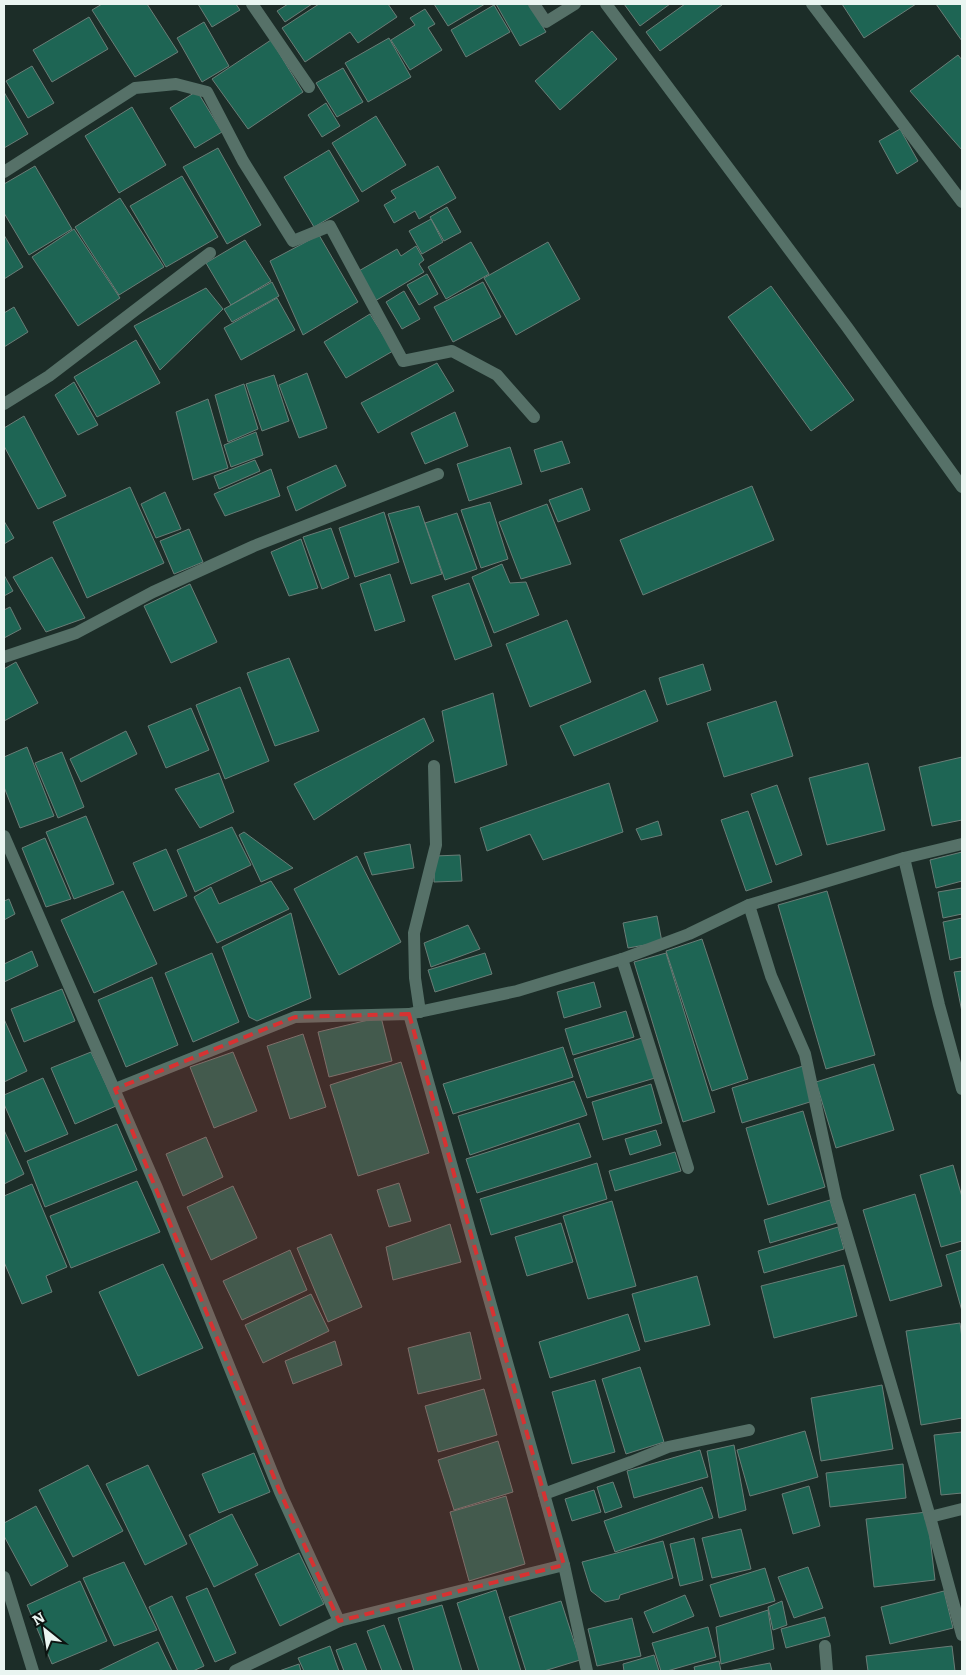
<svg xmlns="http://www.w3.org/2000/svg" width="966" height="1675" font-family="Literata,serif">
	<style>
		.building { fill: #1e6554; stroke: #6a7d77 }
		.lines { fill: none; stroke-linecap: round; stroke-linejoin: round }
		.minor { stroke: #567168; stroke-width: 12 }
		.marked { fill: #d73232; fill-opacity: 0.2; stroke: #d73232; stroke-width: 4; stroke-dasharray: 10 6; stroke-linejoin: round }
	</style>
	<rect width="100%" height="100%" fill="#1c2d28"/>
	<g class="building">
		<polygon points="102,4 147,4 178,52 135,77 92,10"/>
		<polygon points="198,4 236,4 240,10 212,27"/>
		<polygon points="288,4 312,4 285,22 277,11"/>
		<polygon points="319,4 388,4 397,17 358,43 350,32 305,62 282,28"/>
		<polygon points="434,4 485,4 448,26"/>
		<polygon points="496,4 529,4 546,32 520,46"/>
		<polygon points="624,4 670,4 640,26"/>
		<polygon points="685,4 721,4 722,5 660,51 646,32"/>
		<polygon points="842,4 916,4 864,38"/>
		<polygon points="936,4 962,4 962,41"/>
		<polygon points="494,5 510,32 466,57 451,30"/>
		<polygon points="425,9 435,24 428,28 442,50 410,70 391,40 415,25 410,18"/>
		<polygon points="89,17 108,49 52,82 33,50"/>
		<polygon points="204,22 229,66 202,82 177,38"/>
		<polygon points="592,31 617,59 560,110 535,81"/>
		<polygon points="389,38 411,77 368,102 345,63"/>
		<polygon points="271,40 303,92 248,129 212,79"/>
		<polygon points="958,55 962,60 962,150 910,91"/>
		<polygon points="32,66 54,103 28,118 6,81"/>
		<polygon points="343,68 363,102 337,117 316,83"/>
		<polygon points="197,91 222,132 195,148 170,108"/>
		<polygon points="4,92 28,134 4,148"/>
		<polygon points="326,103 340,126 322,137 308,115"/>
		<polygon points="132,107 166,165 119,193 85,136"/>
		<polygon points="376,116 406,165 362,192 332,143"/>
		<polygon points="900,129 918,161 897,174 879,141"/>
		<polygon points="218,148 261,225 227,244 183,167"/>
		<polygon points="329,150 359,201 314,227 284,177"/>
		<polygon points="35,166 72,229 29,255 4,213 4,184"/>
		<polygon points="438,166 456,198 419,219 415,211 394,223 384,205 396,198 391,191"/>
		<polygon points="182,176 218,237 166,267 130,206"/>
		<polygon points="120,198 164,267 119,295 75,227"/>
		<polygon points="447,207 461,232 444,241 430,217"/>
		<polygon points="431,219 443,242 422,254 409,231"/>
		<polygon points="74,229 120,298 78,326 32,257"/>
		<polygon points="4,235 23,267 4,279"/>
		<polygon points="319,235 358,302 303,335 270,261"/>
		<polygon points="245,240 271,281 231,305 206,263"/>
		<polygon points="471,242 489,274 446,299 428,267"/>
		<polygon points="548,242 580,299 516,335 484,278"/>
		<polygon points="416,246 424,260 419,264 424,272 375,301 357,272 397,249 401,256"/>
		<polygon points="427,274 438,294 419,305 407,285"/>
		<polygon points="272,282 279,296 232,322 224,309"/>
		<polygon points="483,282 501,317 453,342 434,307"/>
		<polygon points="771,286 854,400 811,431 728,317"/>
		<polygon points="206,288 223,309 160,370 134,326"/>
		<polygon points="404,291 420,319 402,329 386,302"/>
		<polygon points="277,298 295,330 241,360 224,328"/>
		<polygon points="14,307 28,332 4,347 4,313"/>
		<polygon points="370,314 393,351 346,378 324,342"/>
		<polygon points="136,340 160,383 97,417 74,377"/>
		<polygon points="437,363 454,391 378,433 361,403"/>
		<polygon points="307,373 327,428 299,438 279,385"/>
		<polygon points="274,375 289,421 262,431 246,384"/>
		<polygon points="74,382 98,425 78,435 55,395"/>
		<polygon points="244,384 258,429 228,442 215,395"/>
		<polygon points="208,399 228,468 193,480 176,412"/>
		<polygon points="455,412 468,446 425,464 411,433"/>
		<polygon points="24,416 66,496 38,509 4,446 4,428"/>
		<polygon points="256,432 263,455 231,467 224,445"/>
		<polygon points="562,441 570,463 541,472 534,450"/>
		<polygon points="510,447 522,484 469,501 457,464"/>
		<polygon points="255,460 260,471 219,489 214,476"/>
		<polygon points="336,465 346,486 296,511 287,487"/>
		<polygon points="271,469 280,496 225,516 214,494"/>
		<polygon points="752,486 774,540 643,595 620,540"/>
		<polygon points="130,487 164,563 87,598 53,522"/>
		<polygon points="582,488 590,510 558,522 549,500"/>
		<polygon points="165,492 181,529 156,538 141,504"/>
		<polygon points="490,502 508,559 481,568 461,510"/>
		<polygon points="547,504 571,564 521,579 499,522"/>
		<polygon points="419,506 442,574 411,584 388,514"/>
		<polygon points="384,512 399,562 355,577 339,528"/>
		<polygon points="457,513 477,569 445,580 425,523"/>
		<polygon points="4,521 14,538 4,544"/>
		<polygon points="331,528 349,578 322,589 303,537"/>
		<polygon points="189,529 203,562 174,574 160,541"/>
		<polygon points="301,539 318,588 289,596 271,552"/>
		<polygon points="52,557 85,618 46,632 13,577"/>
		<polygon points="502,564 510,583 526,582 539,615 494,633 472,577"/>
		<polygon points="390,574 405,621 375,631 360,584"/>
		<polygon points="4,575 13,591 4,596"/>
		<polygon points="469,583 492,646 455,660 432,596"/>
		<polygon points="190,584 217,642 171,663 144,606"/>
		<polygon points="10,607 21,629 4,638 4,610"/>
		<polygon points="567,620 591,682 530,707 506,644"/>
		<polygon points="289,658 319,731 275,746 247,673"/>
		<polygon points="16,662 38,703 4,721 4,669"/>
		<polygon points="703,664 711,690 667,705 659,678"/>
		<polygon points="240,687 269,761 225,779 196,705"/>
		<polygon points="645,690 658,721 574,756 560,726"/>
		<polygon points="493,693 507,765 455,783 442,711"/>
		<polygon points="776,701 793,756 724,777 707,723"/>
		<polygon points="191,708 209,750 166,768 148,726"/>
		<polygon points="424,718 434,741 314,820 294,784"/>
		<polygon points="126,731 137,754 81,782 70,759"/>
		<polygon points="27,747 54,816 20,828 4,787 4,757"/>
		<polygon points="62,752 84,807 58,818 35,763"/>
		<polygon points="962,757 962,820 932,826 919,767"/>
		<polygon points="868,763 885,830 827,845 809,778"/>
		<polygon points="219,773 234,812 200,828 175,789"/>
		<polygon points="609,783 623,832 543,860 530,834 487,851 480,828"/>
		<polygon points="777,785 802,855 776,865 751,794"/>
		<polygon points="748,811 772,882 746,891 721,820"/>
		<polygon points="86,816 114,884 74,899 46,832"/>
		<polygon points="658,821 662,835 641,840 636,829"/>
		<polygon points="232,827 251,865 195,892 177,850"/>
		<polygon points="244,832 293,868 261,882 239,835"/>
		<polygon points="45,838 71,899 46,907 22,848"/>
		<polygon points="410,844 414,868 372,875 364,853"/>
		<polygon points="166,849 187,896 154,911 133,863"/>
		<polygon points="962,852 962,881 936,888 930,860"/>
		<polygon points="460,855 462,881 434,882 435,856"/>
		<polygon points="357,856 401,942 339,975 294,889"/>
		<polygon points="271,881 289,909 217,943 194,897 211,887 219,904"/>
		<polygon points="962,888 962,914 943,918 938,892"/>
		<polygon points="123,891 157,964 94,993 61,920"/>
		<polygon points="827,891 875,1055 826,1069 778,905"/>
		<polygon points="9,899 15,914 4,920 4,901"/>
		<polygon points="291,913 311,998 257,1021 249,1017 222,947"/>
		<polygon points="657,916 662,942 628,948 623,923"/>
		<polygon points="962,918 962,957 950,960 943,922"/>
		<polygon points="468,925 480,949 431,967 424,943"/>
		<polygon points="702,939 748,1079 712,1091 666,951"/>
		<polygon points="32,951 38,966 4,982 4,964"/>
		<polygon points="212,953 239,1022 193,1042 165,973"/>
		<polygon points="485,953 492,974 435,992 428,970"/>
		<polygon points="666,953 715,1112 683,1122 634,962"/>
		<polygon points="962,971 962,1012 954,972"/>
		<polygon points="152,977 178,1045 126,1067 98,1000"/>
		<polygon points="594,982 601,1007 564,1018 557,992"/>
		<polygon points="62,989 75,1021 24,1042 11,1009"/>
		<polygon points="626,1011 634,1037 573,1055 565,1029"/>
		<polygon points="381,1017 392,1061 329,1077 318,1032"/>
		<polygon points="4,1019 27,1071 4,1082"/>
		<polygon points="303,1034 326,1107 290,1119 267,1046"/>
		<polygon points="642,1038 655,1078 587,1098 574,1059"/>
		<polygon points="563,1047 573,1077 453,1114 443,1084"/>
		<polygon points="91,1052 116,1106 75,1124 51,1068"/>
		<polygon points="233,1052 257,1111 214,1128 190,1067"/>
		<polygon points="401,1062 429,1153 358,1176 330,1085"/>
		<polygon points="874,1064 894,1130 836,1148 816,1082"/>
		<polygon points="803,1066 813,1101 742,1123 732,1088"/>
		<polygon points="43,1078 68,1134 25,1152 4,1104 4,1095"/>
		<polygon points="574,1081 587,1115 470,1155 458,1116"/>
		<polygon points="651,1084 662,1123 603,1140 592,1102"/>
		<polygon points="803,1111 825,1187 768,1205 746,1128"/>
		<polygon points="579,1123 591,1157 477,1193 466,1159"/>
		<polygon points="117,1124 137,1170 45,1207 27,1161"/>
		<polygon points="4,1130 24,1174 4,1184"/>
		<polygon points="656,1130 661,1145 630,1155 625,1139"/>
		<polygon points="206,1137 223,1177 183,1196 166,1154"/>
		<polygon points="675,1152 681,1171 615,1191 609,1171"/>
		<polygon points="597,1163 607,1199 491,1235 480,1199"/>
		<polygon points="953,1165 962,1197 962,1241 941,1247 920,1175"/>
		<polygon points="137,1181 160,1232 71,1268 50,1216"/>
		<polygon points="399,1183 411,1221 389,1227 377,1190"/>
		<polygon points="32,1184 67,1267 46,1276 52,1292 22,1304 4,1262 4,1196"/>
		<polygon points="233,1186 257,1238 211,1260 187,1207"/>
		<polygon points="915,1194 942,1286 890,1301 863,1210"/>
		<polygon points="830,1200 837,1223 770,1243 764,1220"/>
		<polygon points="612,1201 636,1286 588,1299 563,1216"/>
		<polygon points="561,1223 573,1262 527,1276 515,1237"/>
		<polygon points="450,1224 461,1262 393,1280 386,1247"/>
		<polygon points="838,1227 844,1249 764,1273 758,1251"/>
		<polygon points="331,1234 362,1307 328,1322 297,1248"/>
		<polygon points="290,1250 307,1290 242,1320 223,1281"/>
		<polygon points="962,1250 962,1311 946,1255"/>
		<polygon points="163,1264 203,1348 138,1376 99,1292"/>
		<polygon points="844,1265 857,1316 774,1338 761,1286"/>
		<polygon points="697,1276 710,1325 645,1342 632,1294"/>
		<polygon points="311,1294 329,1331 263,1363 245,1325"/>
		<polygon points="628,1314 640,1350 550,1378 539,1342"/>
		<polygon points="960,1323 962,1338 962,1418 921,1425 906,1331"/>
		<polygon points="470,1332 481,1379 418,1394 408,1348"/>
		<polygon points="335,1341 342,1365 293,1384 285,1361"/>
		<polygon points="640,1367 664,1442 626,1454 602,1379"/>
		<polygon points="595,1380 615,1452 572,1464 552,1392"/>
		<polygon points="882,1385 893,1449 821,1461 811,1398"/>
		<polygon points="484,1389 497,1435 438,1452 425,1406"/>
		<polygon points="805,1431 818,1477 750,1496 737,1450"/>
		<polygon points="962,1432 962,1493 941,1495 934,1435"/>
		<polygon points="498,1441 513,1492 454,1510 438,1460"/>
		<polygon points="734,1445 746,1510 719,1518 707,1451"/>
		<polygon points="700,1450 708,1477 634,1498 627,1471"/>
		<polygon points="254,1453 270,1492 219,1513 202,1474"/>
		<polygon points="903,1464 906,1498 830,1507 826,1473"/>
		<polygon points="88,1465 123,1531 73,1557 39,1490"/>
		<polygon points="148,1465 187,1544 145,1565 106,1484"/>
		<polygon points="613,1482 622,1507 605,1513 597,1487"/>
		<polygon points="809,1486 820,1526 793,1534 782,1494"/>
		<polygon points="702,1487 713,1518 615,1552 604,1521"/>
		<polygon points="594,1490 601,1512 572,1521 565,1499"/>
		<polygon points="506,1496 525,1564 469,1581 450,1512"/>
		<polygon points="36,1506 68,1566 31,1586 4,1536 4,1523"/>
		<polygon points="927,1512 935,1580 874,1587 866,1519"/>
		<polygon points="232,1514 258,1565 214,1587 189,1535"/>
		<polygon points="741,1529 751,1569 712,1578 702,1538"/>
		<polygon points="694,1538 703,1580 680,1586 670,1544"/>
		<polygon points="663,1541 673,1578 620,1595 619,1599 605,1602 591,1591 582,1562"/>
		<polygon points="299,1553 324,1604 280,1626 255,1574"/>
		<polygon points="124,1562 157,1630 114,1646 83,1578"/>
		<polygon points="808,1567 823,1608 794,1618 778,1577"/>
		<polygon points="765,1568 775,1601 720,1617 710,1585"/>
		<polygon points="80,1581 107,1641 52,1664 27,1605"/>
		<polygon points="207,1588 236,1653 215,1662 186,1597"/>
		<polygon points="496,1590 521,1671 479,1671 457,1603"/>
		<polygon points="944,1591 953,1628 890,1644 881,1607"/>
		<polygon points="685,1595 694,1616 653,1633 644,1612"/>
		<polygon points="172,1596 204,1666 193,1671 178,1671 149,1607"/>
		<polygon points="561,1601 580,1660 544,1671 526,1671 509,1617"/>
		<polygon points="782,1601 787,1625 773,1630 768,1607"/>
		<polygon points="442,1605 462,1671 414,1671 398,1618"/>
		<polygon points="768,1610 774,1649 721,1664 716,1627"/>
		<polygon points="825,1617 830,1636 786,1648 781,1629"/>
		<polygon points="632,1618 641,1656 597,1666 588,1629"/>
		<polygon points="384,1625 402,1671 382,1671 367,1631"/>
		<polygon points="708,1627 716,1657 667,1671 661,1671 652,1643"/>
		<polygon points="158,1642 172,1671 98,1671"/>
		<polygon points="356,1643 367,1671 344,1671 336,1650"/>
		<polygon points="330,1646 339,1671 304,1671 298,1658"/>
		<polygon points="952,1646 955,1671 868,1671 866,1656"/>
		<polygon points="654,1655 659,1671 624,1671 623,1664"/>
		<polygon points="719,1661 721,1671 695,1671 694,1667"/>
		<polygon points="770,1663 772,1671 728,1671"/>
		<polygon points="299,1664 301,1671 279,1671"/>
	</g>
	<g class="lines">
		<g class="minor">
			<polyline points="252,4 309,87"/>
			<polyline points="534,4 546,22 575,4"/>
			<polyline points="606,4 847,327 962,487"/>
			<polyline points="812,4 962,202"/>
			<polyline points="4,172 135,88 176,84 207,92 243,161 293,241 330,226 403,361 452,351 497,375 534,417"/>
			<polyline points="4,404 49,376 210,253"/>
			<polyline points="4,657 76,633 153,592 254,546 438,474"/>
			<polyline points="4,836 157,1188 280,1492 339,1621 235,1671"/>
			<polyline points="904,858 939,1005 962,1089"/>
			<polyline points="749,905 771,976 805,1054 836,1199 930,1517 962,1635"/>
			<polyline points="622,959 688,1168"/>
			<polyline points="420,1012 415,978 414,933 436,845 434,766"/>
			<polyline points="409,1014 517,991 622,959 689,934 749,905 904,858 962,844"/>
			<polyline points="115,1089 295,1017 409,1014 564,1565 587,1671"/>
			<polyline points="544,1494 631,1462 668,1447 749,1430"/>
			<polyline points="930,1517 962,1509"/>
			<polyline points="4,1577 33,1671"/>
			<polyline points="339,1621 564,1565"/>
			<polyline points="825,1646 827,1671"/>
		</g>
	</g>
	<path class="marked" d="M409,1014L564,1565L339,1621L280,1492L115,1089L295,1017Z"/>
	<rect width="966" height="1675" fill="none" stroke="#eaf5f1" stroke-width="10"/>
	<g transform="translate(45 1630) rotate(330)" stroke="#0c1411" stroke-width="4" paint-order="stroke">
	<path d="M0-4L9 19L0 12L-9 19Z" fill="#eaf5f1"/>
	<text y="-8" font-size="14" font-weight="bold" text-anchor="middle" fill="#eaf5f1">N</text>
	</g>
</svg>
